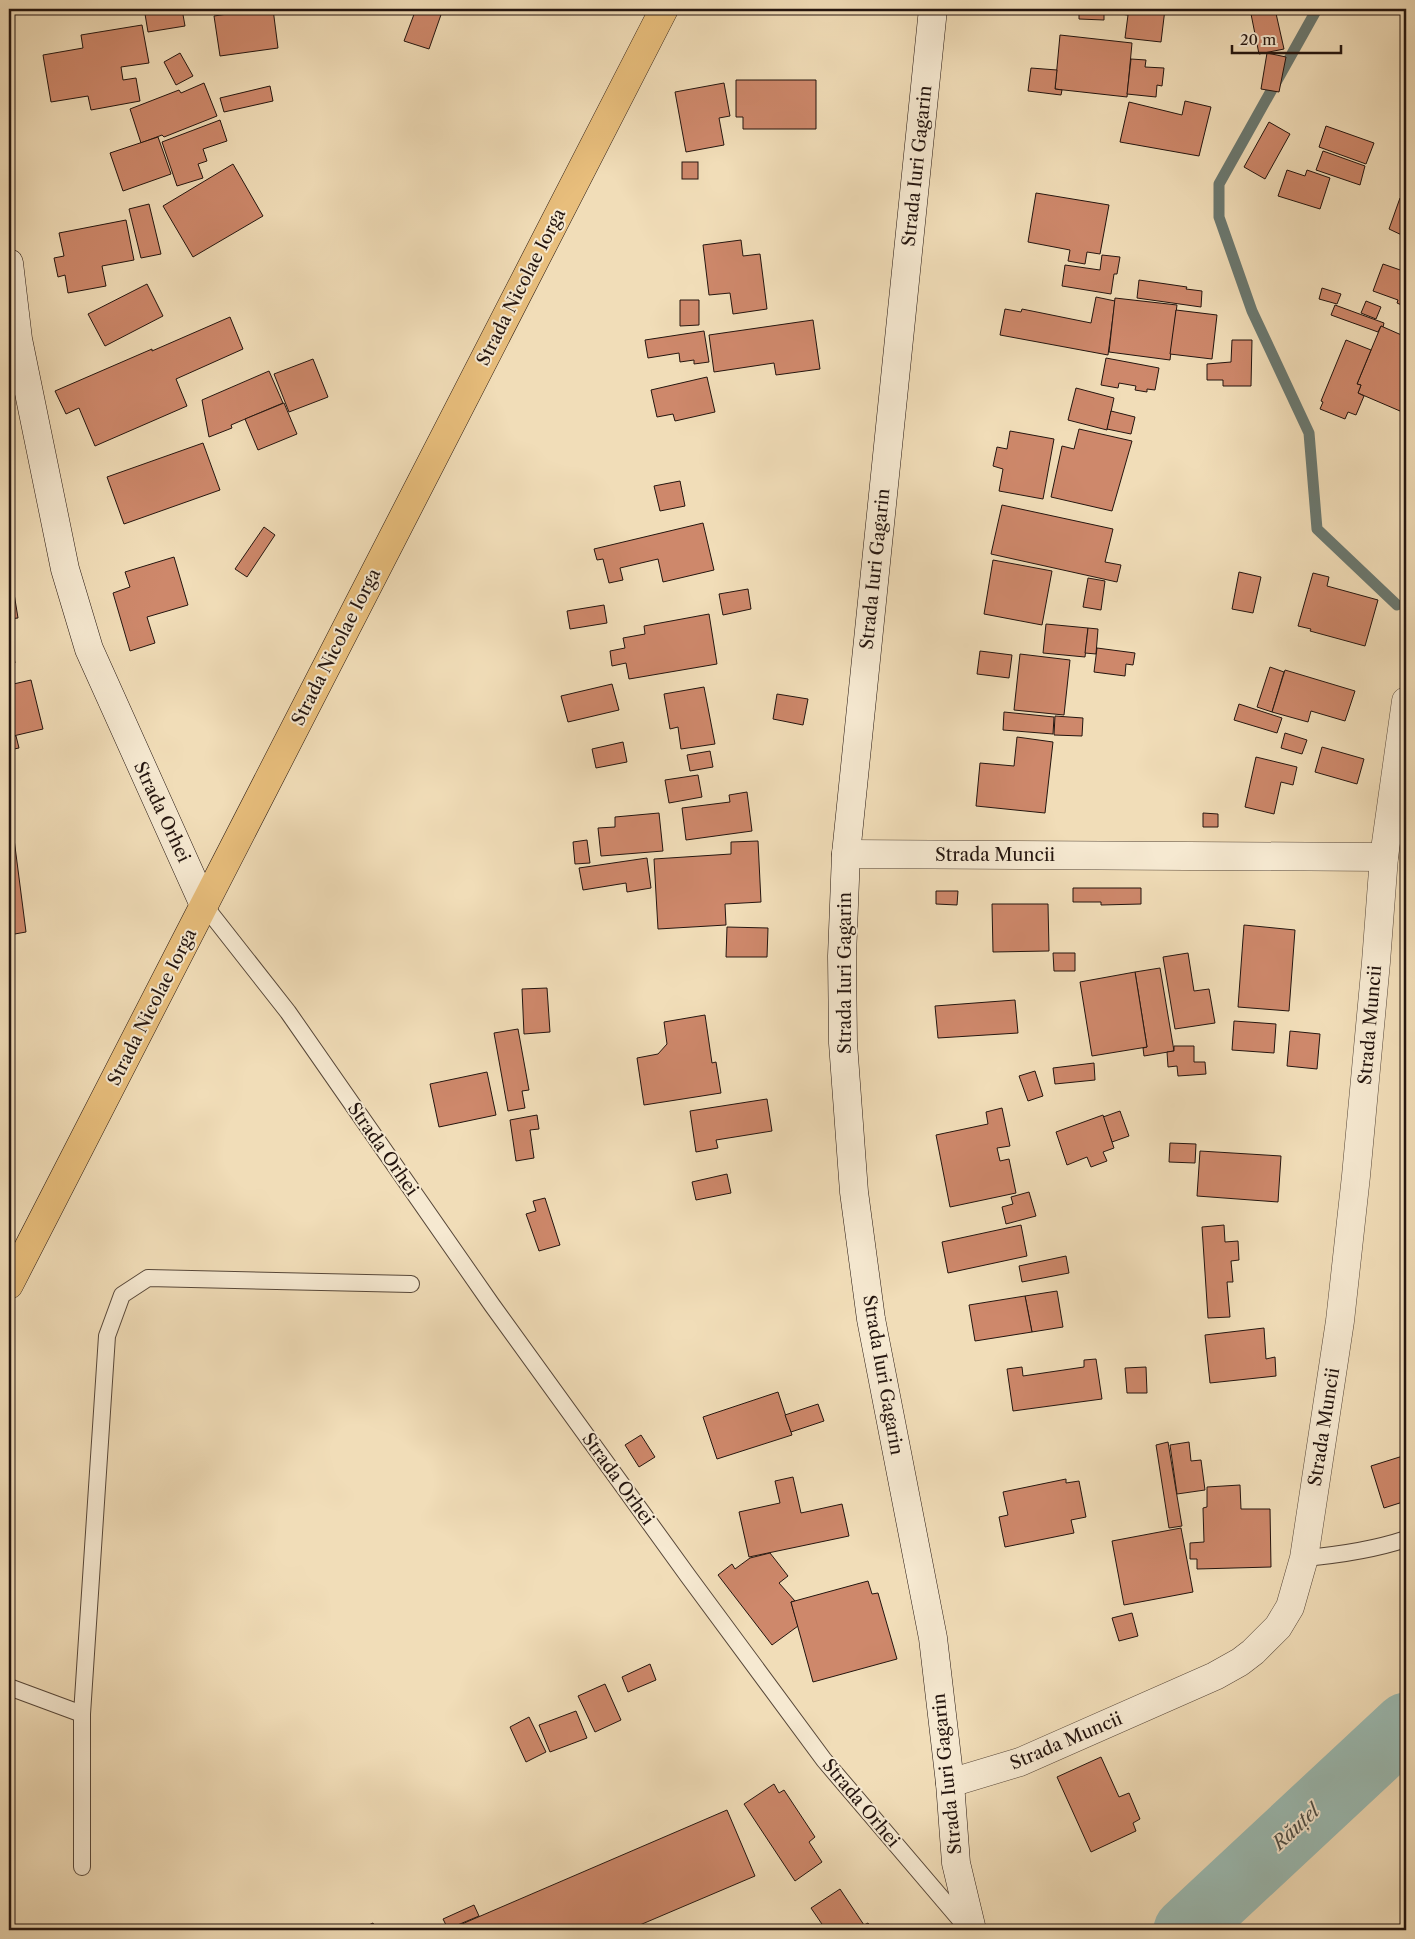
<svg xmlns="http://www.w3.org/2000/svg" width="1415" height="1939" font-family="'Libre Caslon Text',serif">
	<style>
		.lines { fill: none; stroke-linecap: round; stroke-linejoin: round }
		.stream { stroke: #6b7971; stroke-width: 11 }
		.river { stroke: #9bbbb3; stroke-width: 65 }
		.building { fill: #ce886b; stroke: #24150f }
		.lane-casing { stroke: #574739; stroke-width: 18 }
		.street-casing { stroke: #574739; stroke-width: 29 }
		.secondary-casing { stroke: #24150f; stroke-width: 29 }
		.primary-casing { stroke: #24150f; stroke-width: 29 }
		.lane { stroke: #f6e9d1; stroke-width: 16 }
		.street { stroke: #f6e9d1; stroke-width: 28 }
		.secondary { stroke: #f6e9d1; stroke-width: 28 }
		.primary { stroke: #e8be7c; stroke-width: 28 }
		.labels { text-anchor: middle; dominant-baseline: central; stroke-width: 4; stroke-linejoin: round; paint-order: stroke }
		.street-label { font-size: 18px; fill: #24150f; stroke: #f6e9d1 }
		.water-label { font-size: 19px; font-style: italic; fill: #4e4f48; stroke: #f6e9d1 }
	</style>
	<rect width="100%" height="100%" fill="#f1ddb8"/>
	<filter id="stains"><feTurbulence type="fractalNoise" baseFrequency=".004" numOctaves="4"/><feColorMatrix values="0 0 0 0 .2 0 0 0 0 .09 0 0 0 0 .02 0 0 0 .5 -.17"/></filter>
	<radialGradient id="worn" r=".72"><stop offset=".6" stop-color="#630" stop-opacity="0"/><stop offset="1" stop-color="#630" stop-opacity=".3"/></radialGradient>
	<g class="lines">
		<polyline class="stream" points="1317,9 1219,184 1219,217 1252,311 1309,433 1317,529 1397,605"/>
		<polyline class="river" points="1186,1930 1406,1725"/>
	</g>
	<g class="building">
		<polygon points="174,9 182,9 185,26 148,32 145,14"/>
		<polygon points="261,9 273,9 278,48 220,56 214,16"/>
		<polygon points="416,9 443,9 429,49 404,41"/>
		<polygon points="1065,9 1104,9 1104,20 1079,19 1079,9"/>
		<polygon points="1121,9 1165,9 1161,42 1125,38 1128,15 1120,14"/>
		<polygon points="1250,9 1275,9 1284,49 1259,54"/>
		<polygon points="142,25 149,63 121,67 123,80 136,78 140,101 91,110 88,96 51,102 43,55 83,48 81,35"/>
		<polygon points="1060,35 1132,43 1127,97 1055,89"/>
		<polygon points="180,53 193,76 176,85 164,62"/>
		<polygon points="1267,53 1286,57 1279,92 1261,89"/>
		<polygon points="1131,59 1146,60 1145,67 1164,68 1162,86 1157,85 1156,97 1127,94"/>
		<polygon points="1031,68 1057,70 1055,89 1062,90 1061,95 1028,91"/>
		<polygon points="736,80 816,80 816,129 743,129 743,117 736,117"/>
		<polygon points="204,83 217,116 164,137 162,135 141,143 130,109 179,90 181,93"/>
		<polygon points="724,83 730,116 719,118 724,145 686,152 675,92"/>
		<polygon points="270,86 273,101 224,112 220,98"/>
		<polygon points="1185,101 1211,107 1199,156 1120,142 1129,102 1182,115"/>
		<polygon points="220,120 227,141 203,149 207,161 198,164 203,178 177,186 162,142"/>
		<polygon points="1269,122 1290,134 1265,179 1244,167"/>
		<polygon points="1326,126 1374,143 1366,164 1319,147"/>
		<polygon points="158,137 171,174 123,191 110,153"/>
		<polygon points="1323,151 1365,166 1360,185 1316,170"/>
		<rect x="682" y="162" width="16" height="17"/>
		<polygon points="233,164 263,216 193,257 163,206"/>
		<polygon points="1287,170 1305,176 1307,170 1330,178 1320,209 1278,196"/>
		<polygon points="1036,193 1109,205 1100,254 1087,252 1085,264 1068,261 1070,250 1028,242"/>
		<polygon points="1400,198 1406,200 1406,237 1389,229"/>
		<polygon points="149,204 161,254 141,258 129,209"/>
		<polygon points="126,220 134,260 102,266 106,286 68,293 65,275 58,277 54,258 64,256 59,233"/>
		<polygon points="741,240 743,256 760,254 767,309 733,314 730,293 709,295 703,245"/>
		<polygon points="1102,255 1120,257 1117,274 1114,274 1111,294 1062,286 1065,265 1100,270"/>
		<polygon points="1383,264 1406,272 1406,307 1397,303 1398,300 1373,291"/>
		<polygon points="1139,280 1187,287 1186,289 1202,291 1201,307 1137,298"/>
		<polygon points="147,284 163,316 105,346 88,314"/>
		<polygon points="1322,288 1341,294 1337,304 1319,299"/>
		<polygon points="1096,297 1115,301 1108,355 1000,335 1005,309 1021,312 1022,309 1091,323"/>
		<polygon points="1115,298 1177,305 1170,360 1109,352"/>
		<polygon points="680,300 699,300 699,325 680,326"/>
		<polygon points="1366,301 1381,307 1376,319 1361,313"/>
		<polygon points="1335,305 1384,323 1383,327 1381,326 1378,332 1331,315"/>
		<polygon points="1176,310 1217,315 1212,359 1170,354"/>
		<polygon points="230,317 243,349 176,379 187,406 95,446 79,408 66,414 55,391 152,349 152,351"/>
		<polygon points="813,320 820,369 776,375 774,363 714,372 709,335"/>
		<polygon points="1381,326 1406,337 1406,402 1404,401 1400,411 1358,393 1361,385 1357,384"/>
		<polygon points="704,331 709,362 694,364 694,360 680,362 679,353 648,358 645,340"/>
		<polygon points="1232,340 1252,340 1251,386 1223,386 1223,380 1207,380 1207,364 1231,362"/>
		<polygon points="1346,340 1371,350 1357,384 1361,385 1358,393 1364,396 1356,415 1348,412 1345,419 1320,409 1323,402 1321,401"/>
		<polygon points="1106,358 1159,368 1155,390 1147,389 1147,392 1135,390 1136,386 1119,383 1118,388 1101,385"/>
		<polygon points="313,359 328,397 289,412 274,374"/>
		<polygon points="269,371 283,403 231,425 232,428 209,437 202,400"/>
		<polygon points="707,377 715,412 675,421 673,414 657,417 651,390"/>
		<polygon points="1076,388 1114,398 1107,430 1068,420"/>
		<polygon points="284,403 297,434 258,450 245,419"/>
		<polygon points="1111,411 1135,417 1131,434 1107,429"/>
		<polygon points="1079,429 1132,441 1112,511 1051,497 1062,446 1074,449"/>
		<polygon points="1010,431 1054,439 1043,499 999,491 1003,469 993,466 997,447 1007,449"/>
		<polygon points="203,443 220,490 124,524 107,477"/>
		<polygon points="680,481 685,506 660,511 654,486"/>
		<polygon points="1002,505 1113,529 1105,562 1121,565 1117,582 991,554"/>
		<polygon points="703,523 714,570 663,582 658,559 620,568 623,580 609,583 603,559 597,560 594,549"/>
		<polygon points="264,527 275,535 247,577 235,569"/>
		<polygon points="174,557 188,605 147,617 155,643 130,651 113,593 130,587 125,572"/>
		<polygon points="993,560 1052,571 1042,625 984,614"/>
		<polygon points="1239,572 1261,577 1253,613 1232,609"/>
		<polygon points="1313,573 1329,577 1327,586 1378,600 1365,646 1310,631 1311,629 1298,626"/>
		<polygon points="1088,578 1105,581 1101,610 1083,607"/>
		<polygon points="9,581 12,581 18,618 9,619"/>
		<polygon points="748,589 751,609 723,615 719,594"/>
		<polygon points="604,605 607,623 570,629 567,611"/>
		<polygon points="709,614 717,664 629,679 626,663 612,666 610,651 625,648 623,638 645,634 644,626"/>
		<polygon points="1046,624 1088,628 1085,657 1043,653"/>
		<polygon points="1088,628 1098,629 1096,654 1085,653"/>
		<polygon points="9,630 15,663 9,664"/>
		<polygon points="1097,648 1135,653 1133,665 1126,664 1125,676 1094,672"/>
		<polygon points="980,651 1012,655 1009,678 977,674"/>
		<polygon points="1020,654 1070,660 1064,715 1014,710"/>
		<polygon points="1270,667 1284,672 1272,712 1257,707"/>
		<polygon points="1285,670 1355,691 1345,721 1311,711 1308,722 1272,712"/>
		<polygon points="31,680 43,729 9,737 9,685"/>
		<polygon points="612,684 619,710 568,722 561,696"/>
		<polygon points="704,687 715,744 681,749 678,727 670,729 664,694"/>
		<polygon points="777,694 808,699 803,725 773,719"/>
		<polygon points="1239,704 1282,718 1277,733 1234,720"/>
		<polygon points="1004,712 1054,717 1053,734 1003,730"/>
		<polygon points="1055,716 1083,718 1082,736 1054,735"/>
		<polygon points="1285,733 1307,740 1302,754 1281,748"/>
		<polygon points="16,736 19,748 9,750 9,737"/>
		<polygon points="1017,737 1053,742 1045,813 976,806 980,763 1014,766"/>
		<polygon points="623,742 627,762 596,768 592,749"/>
		<polygon points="1322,747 1364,759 1357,784 1315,772"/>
		<polygon points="710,751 713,767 690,771 687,755"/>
		<polygon points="1256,757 1297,767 1293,785 1281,782 1274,814 1245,807"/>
		<polygon points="698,775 702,797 669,803 665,780"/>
		<polygon points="747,792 752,831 686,840 682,808 730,802 729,795"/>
		<polygon points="659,813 663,851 601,856 598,828 615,827 615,817"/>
		<polygon points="1203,813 1218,814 1218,827 1203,827"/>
		<polygon points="13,831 26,932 9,935 9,832"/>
		<polygon points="587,840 590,863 575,864 573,842"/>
		<polygon points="758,841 761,902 725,904 726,925 658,929 654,859 731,854 731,842"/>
		<polygon points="647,858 651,888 627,892 626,883 583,890 579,868"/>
		<polygon points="1073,888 1141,888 1141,904 1101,905 1101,902 1073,902"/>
		<polygon points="936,891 958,891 957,905 936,904"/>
		<polygon points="992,904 1048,904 1049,951 993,952"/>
		<polygon points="1244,925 1295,930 1289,1011 1238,1007"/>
		<polygon points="727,927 768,928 767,957 726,957"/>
		<polygon points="1053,953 1075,953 1075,971 1054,971"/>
		<polygon points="1188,953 1194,991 1209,989 1215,1023 1175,1029 1163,957"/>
		<polygon points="1160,968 1174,1051 1144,1056 1143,1048 1147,1047 1135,972"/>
		<polygon points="1135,972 1147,1047 1092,1056 1080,982"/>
		<polygon points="547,988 550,1032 524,1034 522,989"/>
		<polygon points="1015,1000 1018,1033 938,1038 935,1006"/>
		<polygon points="705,1015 712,1063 716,1062 721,1093 644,1105 637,1058 658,1054 667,1044 664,1022"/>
		<polygon points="1234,1021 1276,1024 1274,1053 1232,1050"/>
		<polygon points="518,1029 529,1090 522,1091 525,1108 508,1111 494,1033"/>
		<polygon points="1290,1031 1320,1034 1317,1069 1287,1066"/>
		<polygon points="1174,1046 1194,1046 1194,1062 1205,1062 1206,1074 1178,1076 1177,1066 1168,1067 1167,1052 1174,1051"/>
		<polygon points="1094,1063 1095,1080 1055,1084 1053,1068"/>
		<polygon points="1035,1071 1043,1096 1028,1101 1019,1076"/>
		<polygon points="487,1072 496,1115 439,1127 430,1084"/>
		<polygon points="767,1099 772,1131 716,1140 718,1148 696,1152 690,1111"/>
		<polygon points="1002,1108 1010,1146 997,1148 1000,1161 1009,1159 1016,1193 950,1207 936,1135 988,1124 986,1112"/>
		<polygon points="1120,1111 1129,1136 1112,1142 1103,1117"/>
		<polygon points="537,1115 539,1129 530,1130 534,1158 516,1161 510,1120"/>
		<polygon points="1103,1115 1114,1148 1103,1152 1107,1161 1091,1167 1087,1157 1067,1165 1056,1132"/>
		<polygon points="1170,1143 1196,1144 1195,1163 1169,1162"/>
		<polygon points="1200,1151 1281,1156 1278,1202 1197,1196"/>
		<polygon points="727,1174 731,1193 696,1200 692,1182"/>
		<polygon points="1029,1192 1036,1216 1006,1224 1002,1207 1013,1204 1011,1197"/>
		<polygon points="545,1198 560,1245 539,1251 526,1214 536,1211 533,1201"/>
		<polygon points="1021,1225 1027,1256 948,1273 942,1242"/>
		<polygon points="1224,1225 1225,1242 1238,1241 1239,1260 1231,1261 1233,1282 1227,1282 1230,1317 1208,1318 1202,1227"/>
		<polygon points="1066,1256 1069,1273 1022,1282 1019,1266"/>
		<polygon points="1057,1291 1063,1327 1032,1332 1025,1296"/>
		<polygon points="1025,1296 1032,1332 975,1341 969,1305"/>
		<polygon points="1264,1328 1266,1359 1275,1357 1276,1376 1210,1383 1205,1335"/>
		<polygon points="1096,1359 1102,1399 1013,1411 1007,1369 1022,1367 1023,1376 1084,1367 1084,1360"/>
		<polygon points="1146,1367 1147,1393 1127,1393 1125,1368"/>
		<polygon points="778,1392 792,1435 717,1459 703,1417"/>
		<polygon points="818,1404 824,1421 791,1432 785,1415"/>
		<polygon points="641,1435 655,1457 639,1467 625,1445"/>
		<polygon points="1168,1442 1182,1526 1169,1528 1156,1445"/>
		<polygon points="1189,1442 1191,1461 1201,1460 1205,1490 1177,1494 1170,1445"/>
		<polygon points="1406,1455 1406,1501 1384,1508 1371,1466"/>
		<polygon points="793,1477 801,1513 842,1504 849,1536 749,1557 739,1512 780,1503 775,1481"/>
		<polygon points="1066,1479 1066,1483 1079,1481 1086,1517 1071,1520 1074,1533 1005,1547 999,1517 1008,1515 1003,1492"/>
		<polygon points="1240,1485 1241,1509 1270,1509 1271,1567 1197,1569 1197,1559 1190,1559 1190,1543 1204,1542 1203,1508 1207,1507 1207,1487"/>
		<polygon points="1181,1528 1193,1592 1124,1605 1112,1541"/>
		<polygon points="770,1553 788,1576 779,1583 795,1601 791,1602 798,1626 772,1645 718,1575 732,1564 735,1569 750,1558"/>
		<polygon points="868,1581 872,1594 878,1593 897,1659 813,1682 791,1602"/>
		<polygon points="1132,1613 1138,1636 1119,1641 1112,1618"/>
		<polygon points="650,1664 656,1680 628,1692 622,1677"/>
		<polygon points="605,1684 621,1720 595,1732 578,1696"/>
		<polygon points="576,1711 587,1738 550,1752 539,1725"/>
		<polygon points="529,1717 546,1752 526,1762 510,1727"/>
		<polygon points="1101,1757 1119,1797 1129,1793 1140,1819 1133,1823 1136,1831 1091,1852 1057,1777"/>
		<polygon points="774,1784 779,1793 784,1790 815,1837 809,1842 822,1862 795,1881 744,1804"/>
		<polygon points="727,1810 755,1876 628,1930 448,1930"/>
		<polygon points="840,1889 864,1925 857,1930 826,1930 811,1908"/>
		<polygon points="474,1905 479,1916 448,1929 443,1919"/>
		<polygon points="373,1923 377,1930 358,1930"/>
		<polygon points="868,1923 873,1930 857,1930 864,1925"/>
	</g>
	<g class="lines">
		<defs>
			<g id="lane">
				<polyline points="204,905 288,1012 492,1305 688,1576 824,1760 968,1929"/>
				<path d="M1304,1558C1339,1555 1373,1550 1406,1539"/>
				<polyline points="9,1687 82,1714"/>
				<polyline points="82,1867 82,1714 107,1336 122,1295 148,1278 411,1284"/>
			</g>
			<g id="street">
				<polyline points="846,854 1384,857"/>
				<polyline points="950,1783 1020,1762 1215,1676 1240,1662 1253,1652 1278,1627 1290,1607 1304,1558 1340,1321 1356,1176 1376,962 1384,857 1406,701"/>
			</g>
			<g id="secondary">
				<polyline points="933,9 846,854 842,956 843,1043 854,1192 871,1319 933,1638 950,1783 956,1863 972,1930"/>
				<polyline points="9,263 18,339 65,569 89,649 204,905"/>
			</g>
			<polyline id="primary" points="9,1285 664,9"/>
		</defs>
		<use href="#lane" class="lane-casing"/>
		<use href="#street" class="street-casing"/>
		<use href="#secondary" class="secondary-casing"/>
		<use href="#primary" class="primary-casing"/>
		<use href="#lane" class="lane"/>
		<use href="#street" class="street"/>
		<use href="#secondary" class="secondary"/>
		<use href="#primary" class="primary"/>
	</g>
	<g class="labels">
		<g class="street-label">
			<text transform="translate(917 166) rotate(-84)">Strada Iuri Gagarin</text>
			<text transform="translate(521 287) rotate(-63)">Strada Nicolae Iorga</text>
			<text transform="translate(875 569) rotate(-84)">Strada Iuri Gagarin</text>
			<text transform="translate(336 647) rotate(-63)">Strada Nicolae Iorga</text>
			<text transform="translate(162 812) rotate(65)">Strada Orhei</text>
			<text x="995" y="855">Strada Muncii</text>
			<text transform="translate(845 973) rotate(-90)">Strada Iuri Gagarin</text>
			<text transform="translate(152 1007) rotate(-63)">Strada Nicolae Iorga</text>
			<text transform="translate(1370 1025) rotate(-85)">Strada Muncii</text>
			<text transform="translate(383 1149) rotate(55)">Strada Orhei</text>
			<text transform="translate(883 1375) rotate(80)">Strada Iuri Gagarin</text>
			<text transform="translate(1324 1427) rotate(-81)">Strada Muncii</text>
			<text transform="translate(618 1479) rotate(54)">Strada Orhei</text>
			<text transform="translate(1066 1741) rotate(-23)">Strada Muncii</text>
			<text transform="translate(947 1774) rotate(-96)">Strada Iuri Gagarin</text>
			<text transform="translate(861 1803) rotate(50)">Strada Orhei</text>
		</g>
		<g class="water-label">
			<text transform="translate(1296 1827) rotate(-43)">Răuțel</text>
		</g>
	</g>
	<rect width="1415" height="1939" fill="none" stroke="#f1ddb8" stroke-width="30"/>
	<rect x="10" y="10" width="1395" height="1919" fill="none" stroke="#24150f" stroke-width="2.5"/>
	<rect x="15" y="15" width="1385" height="1909" fill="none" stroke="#24150f"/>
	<path d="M1232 45v8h109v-8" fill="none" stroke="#24150f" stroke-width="2.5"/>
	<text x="1240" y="45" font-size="15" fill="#24150f" stroke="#f6e9d1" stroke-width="4" paint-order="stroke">20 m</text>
	<rect width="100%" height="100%" filter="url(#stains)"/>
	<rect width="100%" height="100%" fill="url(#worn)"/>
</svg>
